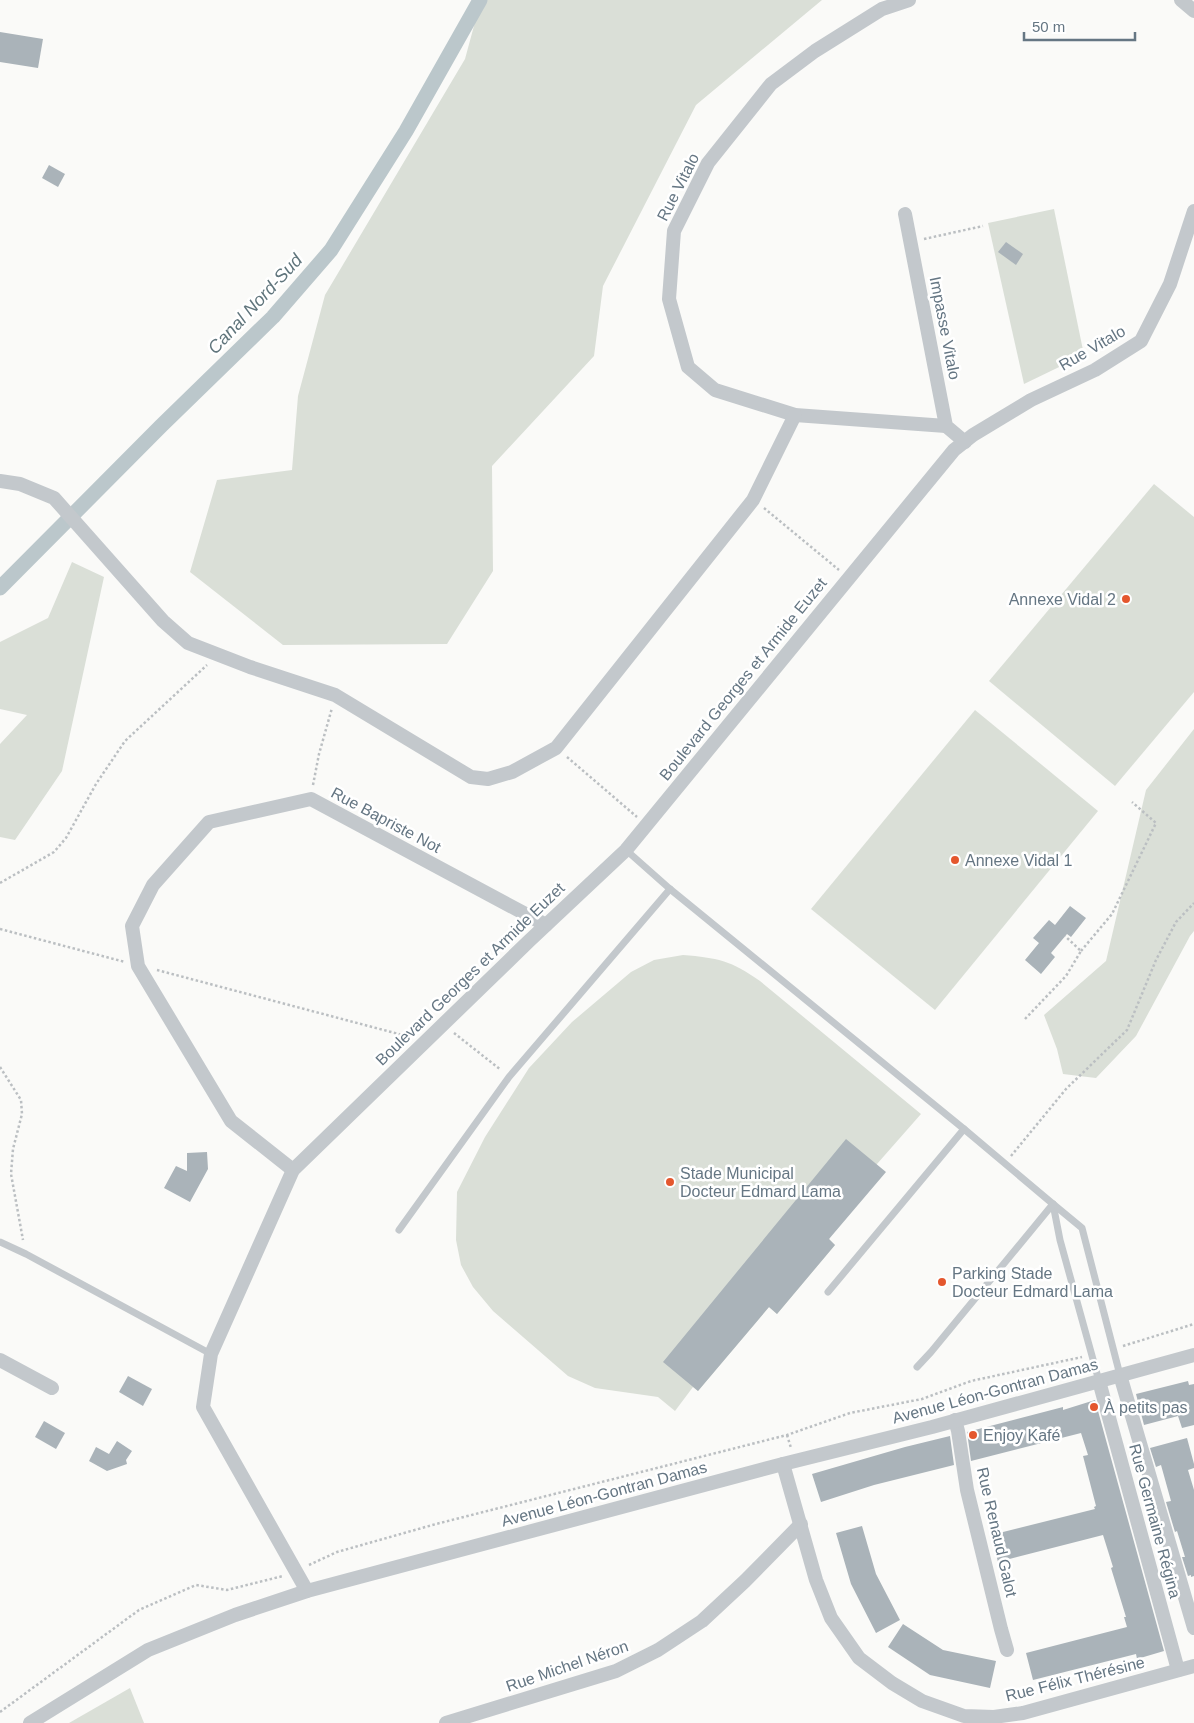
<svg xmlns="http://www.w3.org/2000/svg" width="1194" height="1723" font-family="Helvetica,sans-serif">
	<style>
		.green { fill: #dadfd7 }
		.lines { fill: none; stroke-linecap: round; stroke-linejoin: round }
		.canal { stroke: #bbc7cb; stroke-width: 15 }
		.building { fill: #aab3b9 }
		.path { stroke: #bbbfc2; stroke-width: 2.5; stroke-dasharray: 2.5 2.5; stroke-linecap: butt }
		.service { stroke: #c3c8cc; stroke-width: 7 }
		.minor { stroke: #c3c8cc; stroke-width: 14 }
		.poi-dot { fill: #e4572e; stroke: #fff; stroke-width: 2 }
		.labels { text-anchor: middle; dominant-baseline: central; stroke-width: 5; stroke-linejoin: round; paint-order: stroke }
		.street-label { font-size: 16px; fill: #657683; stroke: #fff }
		.poi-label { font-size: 16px; fill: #657683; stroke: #fff; text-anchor: start }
		.water-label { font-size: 18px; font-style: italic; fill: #60757c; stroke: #fff }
	</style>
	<rect width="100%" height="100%" fill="#fafaf8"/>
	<g class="green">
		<polygon points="481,0 822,0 696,105 603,286 594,356 492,466 493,571 447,644 283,645 190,572 217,480 292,470 298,396 325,295 465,59"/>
		<polygon points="1054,209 1084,355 1024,384 988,223"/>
		<polygon points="1154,484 1194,517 1194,692 1115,786 989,681"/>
		<polygon points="72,562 104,577 62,771 15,840 0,837 0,744 27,715 0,709 0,642 48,618"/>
		<polygon points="975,710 1098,811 935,1010 811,909"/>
		<polygon points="1194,729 1194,931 1190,936 1136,1036 1096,1078 1063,1074 1057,1049 1044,1015 1106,961 1146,790"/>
		<path d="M683,955C718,958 730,960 760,981L921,1114L877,1164L829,1239L835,1245L777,1314L769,1307L698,1391L693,1387L675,1411L658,1397L595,1388L568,1376L493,1311L473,1287L461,1265L456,1240L457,1192L485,1137L529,1068L572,1022L631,972L654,960Z"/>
		<polygon points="130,1688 144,1723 69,1723"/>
	</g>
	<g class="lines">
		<polyline class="canal" points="0,588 161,426 273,317 331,250 406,131 480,0"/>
	</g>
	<g class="building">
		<polygon points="0,32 43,39 38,68 0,62"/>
		<polygon points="49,165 65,174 58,187 42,178"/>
		<polygon points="1006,242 1023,254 1016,265 998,252"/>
		<polygon points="1070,906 1086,918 1071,937 1067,934 1051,953 1055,957 1041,974 1025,960 1039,943 1033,938 1049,920 1055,925"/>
		<polygon points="846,1139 886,1172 829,1239 835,1245 777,1314 769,1307 698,1391 663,1362"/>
		<polygon points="207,1152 208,1169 190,1202 164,1188 176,1166 187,1171 187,1153"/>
		<polygon points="128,1376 152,1389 143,1406 119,1392"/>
		<polygon points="1188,1381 1189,1385 1194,1384 1194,1425 1182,1428 1178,1416 1144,1425 1136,1394"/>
		<polygon points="1095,1400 1164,1651 1137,1659 1136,1654 1033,1680 1026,1653 1127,1627 1124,1617 1126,1617 1111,1568 1113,1567 1103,1535 998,1562 991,1535 1095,1509 1094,1507 1096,1506 1083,1456 1088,1455 1081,1433 971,1461 967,1432 1063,1407 1063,1410"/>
		<polygon points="44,1421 65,1433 56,1449 35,1437"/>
		<polygon points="950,1436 954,1465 874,1485 821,1502 812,1474 905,1447"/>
		<polygon points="1187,1438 1194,1464 1194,1468 1188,1470 1194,1490 1194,1576 1191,1577 1191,1575 1188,1576 1182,1557 1185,1557 1177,1531 1175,1532 1166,1502 1171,1501 1161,1465 1156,1467 1150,1448"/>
		<polygon points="117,1441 132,1451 126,1460 127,1464 107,1471 89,1461 96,1447 109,1454"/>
		<polygon points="862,1526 876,1574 900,1620 876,1633 851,1584 836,1533"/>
		<polygon points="903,1624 943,1650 996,1661 990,1688 930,1675 888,1647"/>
	</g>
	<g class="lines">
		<g class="path">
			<polyline points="924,239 983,226"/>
			<polyline points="764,508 839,570"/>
			<polyline points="567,757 637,817"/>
			<polyline points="313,785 319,754 332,708"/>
			<polyline points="0,883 54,852 66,838 96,784 125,741 207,665"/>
			<polyline points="0,929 125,962"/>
			<polyline points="1081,951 1112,914 1156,823 1132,802"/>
			<polyline points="157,970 410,1037"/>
			<polyline points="1025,1019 1066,976 1081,951 1065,936"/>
			<polyline points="454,1033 501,1070"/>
			<polyline points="0,1067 21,1100 22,1114 13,1149 11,1174 23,1240"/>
			<polyline points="1011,1156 1066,1089 1127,1030 1156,960 1176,922 1194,903"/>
			<polyline points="1123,1346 1194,1324"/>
			<polyline points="787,1435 791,1448"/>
			<polyline points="309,1565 337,1552 436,1524 787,1435 850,1413 922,1399 971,1381 1082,1357"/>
			<polyline points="0,1712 139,1610 196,1585 227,1590 283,1576"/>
		</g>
		<g class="service">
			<polyline points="626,850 670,889 964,1129"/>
			<polyline points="1053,1204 1082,1228 1120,1375"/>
			<polyline points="1053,1204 1060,1240 1099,1381"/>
			<polyline points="399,1230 509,1077 670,889"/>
			<polyline points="0,1242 26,1254 211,1354"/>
			<polyline points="828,1292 964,1129 1053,1204 931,1352 917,1367"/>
		</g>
		<g class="minor">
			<polyline points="909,0 882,9 815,51 771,84 708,163 674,231 669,299 688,367 715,390 795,415 946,426"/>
			<polyline points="1181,0 1194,11"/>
			<polyline points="905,214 946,426 965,442"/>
			<polyline points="0,481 20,484 54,498 163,621 188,643 250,667 335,695 471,777 488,779 512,772 556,748 753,500 795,415"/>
			<polyline points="293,1170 231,1121 138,966 132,926 153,885 209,822 311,799 546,925"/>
			<polyline points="0,1360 52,1388"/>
			<polyline points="1120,1375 1194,1628"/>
			<polyline points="1099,1381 1178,1670"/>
			<polyline points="955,1420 958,1431 967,1490 1001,1629 1007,1650"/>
			<polyline points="783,1464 816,1580 831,1618 859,1658 892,1683 922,1701 964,1716 994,1717 1023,1713 1194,1666"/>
			<polyline points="307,1591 203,1407 211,1354 293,1170 529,941 626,850 954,450 973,435 1031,400 1095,370 1141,341 1170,284 1194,211"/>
			<polyline points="30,1723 148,1650 235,1615 307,1591 783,1464 932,1427 1194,1355"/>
			<polyline points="446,1723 616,1671 658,1650 702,1621 745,1581 801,1524"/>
		</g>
	</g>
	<g class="poi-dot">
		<circle cx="1126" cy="599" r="5"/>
		<circle cx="955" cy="860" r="5"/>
		<circle cx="670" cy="1182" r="5"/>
		<circle cx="942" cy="1282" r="5"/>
		<circle cx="1094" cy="1407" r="5"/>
		<circle cx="973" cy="1435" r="5"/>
	</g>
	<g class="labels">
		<g class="street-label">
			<text transform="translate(678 187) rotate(-63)">Rue Vitalo</text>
			<text transform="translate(945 328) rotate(79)">Impasse Vitalo</text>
			<text transform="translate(1092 348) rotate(-30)">Rue Vitalo</text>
			<text transform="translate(743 679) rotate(-51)">Boulevard Georges et Armide Euzet</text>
			<text transform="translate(386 820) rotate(28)">Rue Bapriste Not</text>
			<text transform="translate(470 974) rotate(-44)">Boulevard Georges et Armide Euzet</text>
			<text transform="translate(995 1391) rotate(-15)">Avenue Léon-Gontran Damas</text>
			<text transform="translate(604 1494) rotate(-15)">Avenue Léon-Gontran Damas</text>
			<text transform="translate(1155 1521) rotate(75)">Rue Germaine Régina</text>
			<text transform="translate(997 1532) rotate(77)">Rue Renaud Galot</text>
			<text transform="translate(567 1666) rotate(-19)">Rue Michel Néron</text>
			<text transform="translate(1075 1679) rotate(-14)">Rue Félix Thérésine</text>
		</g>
		<g class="poi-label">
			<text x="1116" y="599" text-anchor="end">Annexe Vidal 2</text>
			<text x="965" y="860">Annexe Vidal 1</text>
			<text x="680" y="1173">Stade Municipal<tspan x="680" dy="18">Docteur Edmard Lama</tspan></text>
			<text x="952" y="1273">Parking Stade<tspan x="952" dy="18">Docteur Edmard Lama</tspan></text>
			<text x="1104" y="1407">À petits pas</text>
			<text x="983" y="1435">Enjoy Kafé</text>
		</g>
		<g class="water-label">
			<text transform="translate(255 304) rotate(-47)">Canal Nord-Sud</text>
		</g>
	</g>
	<path d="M1024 32v8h111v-8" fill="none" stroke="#657683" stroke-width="2.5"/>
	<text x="1032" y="32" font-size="15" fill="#657683" stroke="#ffffff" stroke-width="4" paint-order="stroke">50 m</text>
</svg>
